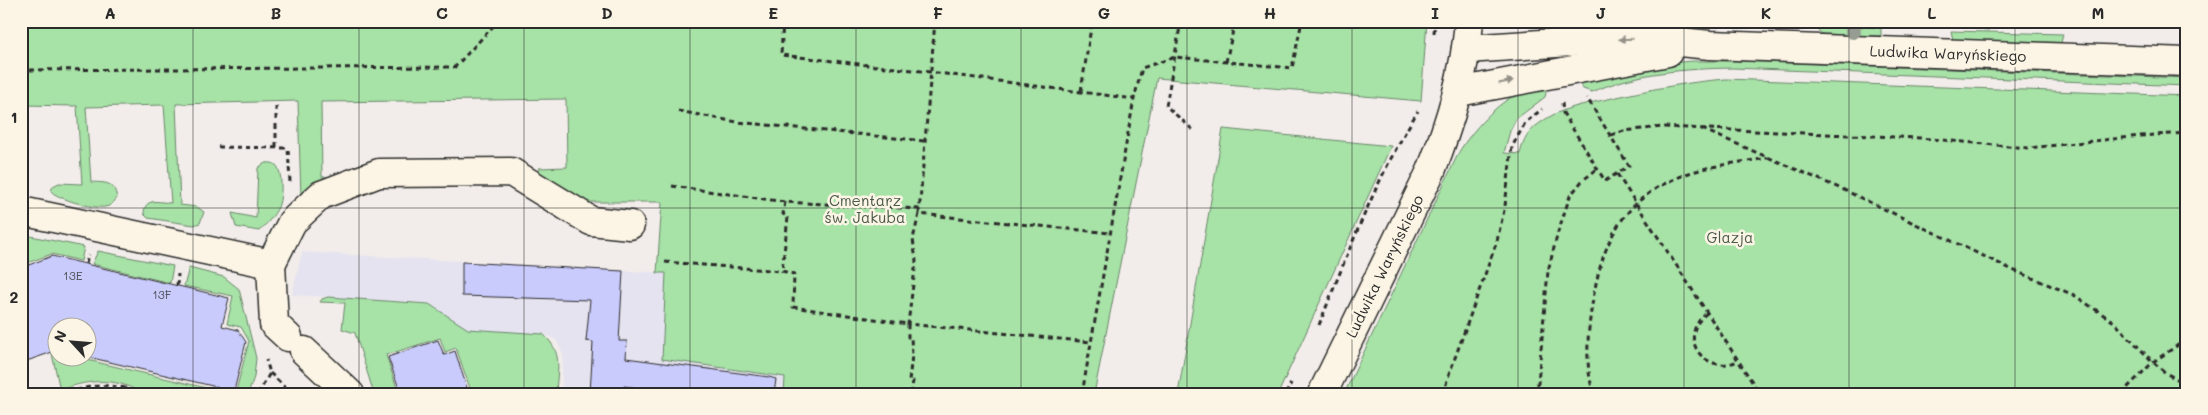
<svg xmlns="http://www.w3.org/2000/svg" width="2208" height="415" font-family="Mali,sans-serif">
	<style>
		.built { fill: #e6e3f0 }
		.green { fill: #a7e2a7; stroke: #698669 }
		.building { fill: #c9cbfd; stroke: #2b2b2b }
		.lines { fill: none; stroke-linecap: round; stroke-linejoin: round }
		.minor-casing { stroke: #2b2b2b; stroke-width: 31 }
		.path { stroke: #2b2b2b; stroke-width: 3; stroke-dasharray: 5 4; stroke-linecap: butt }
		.minor { stroke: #fcf5e5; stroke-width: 28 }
		.tree { fill: #969c92 }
		.oneway { fill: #949088 }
		.grid { fill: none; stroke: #2b2b2b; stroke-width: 1; stroke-opacity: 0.55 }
		.labels { text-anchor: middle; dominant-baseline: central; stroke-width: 5; stroke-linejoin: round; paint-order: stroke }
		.number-label { font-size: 12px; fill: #525360 }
		.street-label { font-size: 15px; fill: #2b2b2b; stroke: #fcf5e5 }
		.park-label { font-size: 15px; fill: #4a594a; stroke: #fcf5e5 }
		.neatline { fill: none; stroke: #2b2b2b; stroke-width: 2 }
		.grid-label { font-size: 16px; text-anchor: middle; font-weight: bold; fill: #2b2b2b }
	</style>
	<rect width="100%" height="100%" fill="#f2edea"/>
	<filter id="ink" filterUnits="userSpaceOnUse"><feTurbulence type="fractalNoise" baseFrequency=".02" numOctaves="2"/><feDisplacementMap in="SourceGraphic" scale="10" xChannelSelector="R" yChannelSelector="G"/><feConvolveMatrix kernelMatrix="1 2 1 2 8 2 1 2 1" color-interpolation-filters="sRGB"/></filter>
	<g filter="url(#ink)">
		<polygon class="built" points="302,252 666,273 662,359 785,377 784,394 561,394 563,354 556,340 543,334 468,329 428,303 292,295"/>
		<g class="green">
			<path d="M21,21H1427L1421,101L1157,78L1094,394H784L785,377L662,359L666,273H657L662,202H588L548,182L541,176L539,168L567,167L566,99L321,102L322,177L343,176L301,198L298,101L176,104L180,205L197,207L204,212L200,223L194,225L148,218L144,214C144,197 159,202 171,203L164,105L86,107L91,182C106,183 114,181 117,198C113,203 111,206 105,207C94,209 57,199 51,191L53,186L59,183L82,184L77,106L21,105Z"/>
			<polygon points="1576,21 1630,21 1621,30 1571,31"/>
			<polygon points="1812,24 1881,28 1881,36 1822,34"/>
			<polygon points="1951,31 2063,34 2061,43 1953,40"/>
			<path d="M1693,61H1734L2187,78V86L1733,68C1684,69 1637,72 1592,92L1583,89L1577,81L1644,65Z"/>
			<path d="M1726,79L2187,96V394H1344L1459,152C1471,132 1498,101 1520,93C1529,90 1539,89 1547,88L1545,97L1516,119L1510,131L1504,153L1520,154C1523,141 1528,131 1540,123C1559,108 1586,104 1608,99C1648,90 1686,82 1726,79Z"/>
			<polygon points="1223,129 1391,146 1278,394 1178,394"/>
			<path d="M265,163C269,163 272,162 276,165C283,171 282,199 278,207C274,216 267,224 259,231L236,227L232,213L256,218L258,168Z"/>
			<polygon points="21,234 84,247 81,261 52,254 21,265"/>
			<polygon points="98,251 173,266 170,283 92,264"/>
			<path d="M189,268L224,277L239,289L256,358L254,377L248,394H135L134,389C110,377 85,381 60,390L52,354L57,352L58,358H79L232,394L236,391L249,341L241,327L227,324L233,296L184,286Z"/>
			<path d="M328,297L429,304L468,329L543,334C564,353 557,369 556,394H472L456,348L445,352L440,338L386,355L399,394H374L355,333L342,329L345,303L320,302L322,299Z"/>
		</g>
		<g class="building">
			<polygon points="52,256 229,298 222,326 238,330 246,342 234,391 88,357 88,328 58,328 58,350 21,363 21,268"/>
			<polygon points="462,262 623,271 619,341 627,341 626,358 769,377 776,379 774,394 684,394 624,386 624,394 590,394 593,342 586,341 590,300 462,296"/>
			<polygon points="438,340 444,355 455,351 469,394 401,394 388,357"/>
		</g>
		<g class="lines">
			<defs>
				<g id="minor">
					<polyline points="1466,49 1603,40 1649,39 1710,45 2187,62"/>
					<polyline points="1458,92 1668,52"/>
					<polyline points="21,211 271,264 274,324 288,337"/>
					<polyline points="271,264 292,222 321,195 379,173 511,172 591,221 630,225"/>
					<polyline points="304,351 350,394"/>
					<path d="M1322,394L1431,171C1450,122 1465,74 1469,21"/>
				</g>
			</defs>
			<use href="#minor" class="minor-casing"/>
			<g class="path">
				<polyline points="783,21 781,55 930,72 1134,99 1142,68 1175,57 1292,68 1302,21"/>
				<polyline points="935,21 919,214 1110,233"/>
				<polyline points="1181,21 1166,106 1193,130"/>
				<polyline points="1434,33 1435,21"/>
				<polyline points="1226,62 1235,21"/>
				<polyline points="21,70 455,67 498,21"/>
				<polyline points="1081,91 1092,21"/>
				<polyline points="1562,103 1563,113 1605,181 1629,166 1587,98"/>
				<polyline points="276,106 276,148"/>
				<polyline points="678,111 737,122 925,141"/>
				<polyline points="1702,129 1844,190 2015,271 2074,295 2114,322 2153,362 2167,374 2187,384"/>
				<polyline points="1611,135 1624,131 1662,127 1920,138 2029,148 2140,136 2187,133"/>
				<polyline points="218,147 288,148 290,182"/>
				<polyline points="1617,174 1760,394"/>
				<polyline points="672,186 785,202"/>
				<polyline points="919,214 913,239 916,261 908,324 1091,342"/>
				<polyline points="665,262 782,271"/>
				<polyline points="86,264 88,255"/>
				<polyline points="177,286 178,274"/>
				<path d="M1707,313C1676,336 1703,376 1738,361"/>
				<path d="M1319,325C1348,253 1376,178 1418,111"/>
				<polyline points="270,373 286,388 301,394"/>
				<path d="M68,394C87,385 104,384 125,388L128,394"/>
				<polyline points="258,394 270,373 266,360"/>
				<polyline points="911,394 913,381 909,381 912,355 911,337 908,337 908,324 793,307 794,274 782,271 788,217 783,214 785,202 920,209"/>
				<polyline points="1082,394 1134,99"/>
				<polyline points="1286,394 1291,383"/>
				<polyline points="1444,394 1447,380 1497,241 1505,206 1512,147 1525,123 1542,109"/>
				<polyline points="1537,394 1548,271 1558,232 1570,196 1582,181 1597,169"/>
				<path d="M1594,394C1584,366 1588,327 1593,299C1604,236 1625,196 1689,173C1714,165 1742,162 1768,158"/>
				<polyline points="2121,394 2153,362 2187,339"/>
			</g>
			<use href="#minor" class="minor"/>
		</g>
		<circle class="tree" cx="1853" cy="31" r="8"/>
		<defs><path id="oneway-solid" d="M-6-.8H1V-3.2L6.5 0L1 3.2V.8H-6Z" transform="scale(1.25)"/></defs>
		<g class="oneway">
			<use href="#oneway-solid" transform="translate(1626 39) rotate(179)"/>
			<use href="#oneway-solid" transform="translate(1506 82) rotate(-12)"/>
		</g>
	</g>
	<path class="grid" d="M193,21V394M359,21V394M524,21V394M690,21V394M856,21V394M1021,21V394M1187,21V394M1352,21V394M1518,21V394M1684,21V394M1849,21V394M2015,21V394M21,208H2187"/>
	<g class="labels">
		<g class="number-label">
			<text x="73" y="275">13E</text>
			<text x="162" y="294">13F</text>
		</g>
		<g class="street-label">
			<text transform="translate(1948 53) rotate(2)">Ludwika Waryńskiego</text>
			<text transform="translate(1384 266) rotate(-64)">Ludwika Waryńskiego</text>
		</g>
		<g class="park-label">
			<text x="865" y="200">Cmentarz<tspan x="865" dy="17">św. Jakuba</tspan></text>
			<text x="1730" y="237">Glazja</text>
		</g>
	</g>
	<rect width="2208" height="415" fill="none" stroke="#fcf5e5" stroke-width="55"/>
	<g transform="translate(72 342) rotate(296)"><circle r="24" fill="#fcf5e5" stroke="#a8a49b"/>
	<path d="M0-4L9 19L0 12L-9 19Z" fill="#2b2b2b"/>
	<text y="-8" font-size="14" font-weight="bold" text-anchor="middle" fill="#2b2b2b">N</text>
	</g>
	<rect x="28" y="28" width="2152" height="360" class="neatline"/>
	<g class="grid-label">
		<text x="110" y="19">A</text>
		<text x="276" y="19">B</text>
		<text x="442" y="19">C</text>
		<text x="607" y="19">D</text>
		<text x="773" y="19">E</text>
		<text x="938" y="19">F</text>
		<text x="1104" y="19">G</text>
		<text x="1270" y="19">H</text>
		<text x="1435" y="19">I</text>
		<text x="1601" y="19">J</text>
		<text x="1766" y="19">K</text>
		<text x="1932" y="19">L</text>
		<text x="2098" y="19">M</text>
		<text x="14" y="123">1</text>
		<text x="14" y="303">2</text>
	</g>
</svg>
